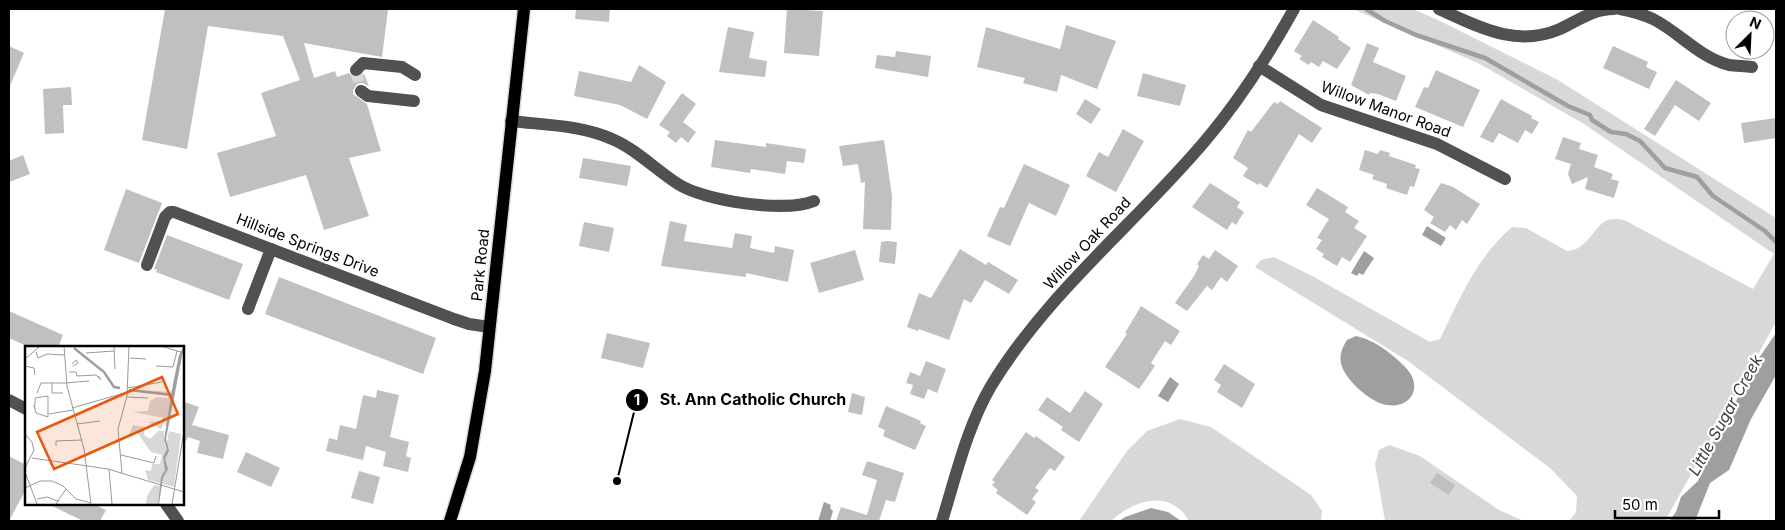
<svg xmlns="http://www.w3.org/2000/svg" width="1785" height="530" font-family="Inter,sans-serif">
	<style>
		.green { fill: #d8d8d8 }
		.water { fill: #9f9f9f }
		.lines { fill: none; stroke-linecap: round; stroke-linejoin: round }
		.stream { stroke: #9f9f9f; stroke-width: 4.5 }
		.building { fill: #c0c0c0 }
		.minor-tunnel { stroke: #d9d9d9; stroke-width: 12; stroke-dasharray: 12 6; stroke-linecap: butt }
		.major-casing { stroke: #dbdbdb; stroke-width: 15 }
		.minor { stroke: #515151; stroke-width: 12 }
		.major { stroke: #000; stroke-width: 12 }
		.labels { text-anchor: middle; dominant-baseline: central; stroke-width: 4.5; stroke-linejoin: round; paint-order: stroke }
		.street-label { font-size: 15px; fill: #000; stroke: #fff }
		.water-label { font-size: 16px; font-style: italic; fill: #404040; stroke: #fff }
		.inset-river { fill: none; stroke: #9f9f9f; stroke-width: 2.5 }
		.inset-road { fill: none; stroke: #999; stroke-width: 1 }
		.view { fill: #e8590c; fill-opacity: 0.15; stroke: #e8590c; stroke-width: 2.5 }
		.inset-edge { fill: none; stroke: #000; stroke-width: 2.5 }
		.leader { fill: none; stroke: #000; stroke-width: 2 }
		.callout-dot { fill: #000; stroke: #fff; stroke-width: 2 }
		.mark-label { font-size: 15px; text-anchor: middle; font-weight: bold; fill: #fff }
		.callout-label { font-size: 16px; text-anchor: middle; font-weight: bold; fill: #000; stroke: #fff; stroke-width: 4.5; stroke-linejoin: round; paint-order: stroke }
	</style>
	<rect width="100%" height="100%" fill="#fff"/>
	<g class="green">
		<path d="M1353,9H1413L1438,20L1558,80L1776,218V322L1665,521H1569L1576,512L1577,496L1550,468L1408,361L1255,267L1261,260L1274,257L1314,277L1430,342L1440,339C1460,298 1477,257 1512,227L1526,228L1567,251C1570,250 1575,250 1578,248C1598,236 1597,212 1626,221L1753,289L1774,254L1584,124L1478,63Z"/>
		<path d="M1180,419L1211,427L1311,495L1322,511L1321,521H1189C1170,488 1134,500 1111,521H1079L1127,451L1147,431Z"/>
		<polygon points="1389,445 1420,456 1499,510 1524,521 1385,521 1375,464 1379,450"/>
	</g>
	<g class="water">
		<polygon points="1427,226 1446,238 1441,246 1422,235"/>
		<polygon points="1364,251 1374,258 1363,275 1359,273 1357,276 1351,273"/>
		<polygon points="1776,333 1776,375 1751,419 1729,470 1710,483 1695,521 1669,521 1676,512 1681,497 1698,481 1708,447 1721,434 1750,371"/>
		<path d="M1356,336C1375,340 1394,355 1407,369C1423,387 1411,409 1387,405C1372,403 1349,383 1343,369C1338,359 1341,349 1347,340Z"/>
		<polygon points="1170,377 1179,384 1168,402 1158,396"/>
		<polygon points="824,502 831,505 830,508 833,511 830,521 818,521"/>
		<polygon points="1151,508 1168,512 1181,521 1119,521 1125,517"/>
	</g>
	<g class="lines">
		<polyline class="stream" points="1366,9 1385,21 1416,35 1485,58 1568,106 1590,115 1592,120 1611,132 1626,134 1640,141 1665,168 1697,177 1713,196 1765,231 1776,242"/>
	</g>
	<g class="building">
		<polygon points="165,9 388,10 382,57 304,43 314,78 335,71 337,77 349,73 353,78 358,78 364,74 369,86 362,83 357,84 353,90 353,94 367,104 381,151 349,158 369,216 324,230 306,175 230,197 217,153 276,136 261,93 300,80 283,36 208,26 187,149 142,140"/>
		<polygon points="576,9 610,9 609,22 575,19"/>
		<polygon points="787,9 823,11 819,56 784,53"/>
		<polygon points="1313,20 1339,37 1338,39 1351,48 1337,69 1323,61 1319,67 1311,62 1309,65 1299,59 1302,56 1294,51"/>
		<polygon points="1066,25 1116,41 1097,89 1061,75 1057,92 1023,83 1025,78 977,67 986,27 1060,49"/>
		<polygon points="728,27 754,32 749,58 767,61 765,77 719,72"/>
		<polygon points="1367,43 1379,48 1373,62 1406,76 1396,101 1378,94 1370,93 1369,95 1351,85"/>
		<polygon points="9,46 24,53 9,88"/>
		<polygon points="1613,46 1648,62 1646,67 1657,72 1649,89 1603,68"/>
		<polygon points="896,51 931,56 928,77 875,68 877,55 895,57"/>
		<polygon points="639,65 666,82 647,119 620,105 574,96 579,71 631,82"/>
		<polygon points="1436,70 1480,90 1463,127 1415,107 1424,87 1428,88"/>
		<polygon points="1143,73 1186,85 1180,106 1137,96"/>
		<polygon points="1676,80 1711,103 1699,121 1675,105 1655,136 1644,129"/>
		<polygon points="71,87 72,105 63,105 64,133 45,134 43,89"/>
		<polygon points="682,93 696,104 683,122 696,132 688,143 681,137 676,143 667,136 670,132 659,125"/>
		<polygon points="1085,99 1101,109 1091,124 1076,114"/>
		<polygon points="1501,99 1532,116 1531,118 1539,122 1532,134 1525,130 1518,143 1499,133 1493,143 1480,137"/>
		<polygon points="1280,101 1322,128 1312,143 1299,134 1267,188 1259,183 1258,185 1243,176 1248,168 1233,158 1248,130 1251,132 1274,102 1278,104"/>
		<polygon points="1776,118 1776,138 1744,143 1741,123"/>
		<polygon points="1123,129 1144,141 1116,192 1086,176 1099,152 1108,157"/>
		<polygon points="1563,137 1581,143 1579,149 1598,155 1594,167 1613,174 1611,179 1619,181 1614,198 1585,189 1588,177 1572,184 1568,174 1571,164 1555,159"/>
		<polygon points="715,140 766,147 766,143 806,149 804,163 787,161 785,174 751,169 750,173 711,167"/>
		<polygon points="884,140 892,196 891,230 863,229 865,182 861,183 858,164 843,166 839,146"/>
		<polygon points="1365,150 1378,154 1380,150 1390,153 1389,156 1416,165 1415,168 1420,169 1414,187 1410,186 1407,195 1386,188 1387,184 1372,179 1374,175 1359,170"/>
		<polygon points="23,155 30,174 9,182 9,161"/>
		<polygon points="583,158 631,166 627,186 579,178"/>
		<polygon points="1024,164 1070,185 1056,216 1029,203 1010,246 987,236 1000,207 1004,208"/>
		<polygon points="1210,183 1240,202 1237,207 1244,212 1236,225 1232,222 1227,230 1192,207"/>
		<polygon points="1441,183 1453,187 1480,204 1467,224 1462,220 1456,230 1450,225 1445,232 1430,223 1434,217 1424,210"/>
		<polygon points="1317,188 1348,207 1345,212 1359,221 1354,228 1367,236 1350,262 1342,257 1337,266 1322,257 1324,254 1316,249 1322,240 1317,238 1329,219 1306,205"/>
		<polygon points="126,189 162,203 139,263 104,250"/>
		<polygon points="670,221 687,225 684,241 732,248 735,233 752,236 750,248 774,253 775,246 794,250 788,282 746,273 746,277 661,266"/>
		<polygon points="584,222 614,228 609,252 579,246"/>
		<polygon points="167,235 243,264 229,300 156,272 157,270 154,269"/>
		<polygon points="887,241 897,242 895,264 879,262 881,242"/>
		<polygon points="960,249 986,265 988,262 1018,280 1009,294 985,280 971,303 964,299 949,340 919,329 918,331 907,327 919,293 931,298"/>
		<polygon points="855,250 864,280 819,293 810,263"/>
		<polygon points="1215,250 1238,266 1227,282 1221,277 1212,290 1207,286 1187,311 1175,303 1194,276 1199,266 1197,264 1203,255 1209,259"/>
		<polygon points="279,277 436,338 423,374 265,314"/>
		<polygon points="1141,306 1180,331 1171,345 1165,341 1151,363 1155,366 1139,389 1105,367 1127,334 1125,333"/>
		<polygon points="9,311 63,335 58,348 31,348 9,338"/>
		<polygon points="607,333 650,343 643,368 601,358"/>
		<polygon points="926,361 946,369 937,393 928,389 924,399 910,394 913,385 906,383 910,372 920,376"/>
		<polygon points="1224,364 1255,384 1242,408 1217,392 1221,385 1214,380"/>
		<polygon points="377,390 399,395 390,437 409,442 406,456 411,458 408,472 383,466 386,452 366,446 363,460 326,451 329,438 337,440 340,425 356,429 363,395 376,398"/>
		<polygon points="1085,391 1103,404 1079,442 1061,430 1063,427 1038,410 1047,397 1070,413"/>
		<polygon points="852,393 865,397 862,415 848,412"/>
		<polygon points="182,401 199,407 192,425 229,435 223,459 197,453 200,441 188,437 182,448"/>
		<polygon points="886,406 921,421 920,423 926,426 915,450 883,436 885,430 878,427"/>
		<polygon points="1026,432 1034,438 1036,436 1065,457 1055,471 1050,468 1035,488 1039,490 1032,499 1036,502 1027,515 996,493 998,490 992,485 995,482 992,480"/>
		<polygon points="246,452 280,468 271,487 237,472"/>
		<polygon points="9,456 26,465 26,489 9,521"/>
		<polygon points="867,461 904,473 895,502 886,500 879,521 836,521 841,507 867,515 877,480 862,475"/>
		<polygon points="359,471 380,477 373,504 351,498"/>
		<polygon points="1437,473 1455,485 1449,495 1430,483"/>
		<polygon points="48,504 93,504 106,510 100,521 83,521"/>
	</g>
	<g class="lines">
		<polyline class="minor-tunnel" points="356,70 361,91"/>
		<defs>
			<polyline id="major" points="450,521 470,457 485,371 524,9"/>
		</defs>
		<use href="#major" class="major-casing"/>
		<g class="minor">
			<path d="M1439,9C1479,27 1516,48 1560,29C1579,20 1593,9 1614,9"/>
			<path d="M1620,9C1631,11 1642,14 1653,19C1679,32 1700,58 1729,65C1736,66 1745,66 1752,67"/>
			<polyline points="1259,66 1321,105 1437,144 1505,179"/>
			<polyline points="356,70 363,63 402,67 415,75"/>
			<polyline points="361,91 368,96 414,101"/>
			<path d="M511,121C544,125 582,125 612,139C636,149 656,170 678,184C704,201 785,213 814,201"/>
			<polyline points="147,265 165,217 170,212 174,212 454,319 469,324 489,327"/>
			<polyline points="248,309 271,249"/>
			<polyline points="9,400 26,409"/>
			<polyline points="166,504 178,521"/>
			<path d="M942,521C956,476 967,427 991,386C1048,292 1135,224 1205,141C1239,101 1269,54 1294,9"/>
		</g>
		<use href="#major" class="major"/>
	</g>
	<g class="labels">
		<g class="street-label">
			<text transform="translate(1386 109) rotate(20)">Willow Manor Road</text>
			<text transform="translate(1087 243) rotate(-47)">Willow Oak Road</text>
			<text transform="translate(308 245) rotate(21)">Hillside Springs Drive</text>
			<text transform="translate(480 265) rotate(-84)">Park Road</text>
		</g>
		<g class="water-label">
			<text transform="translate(1725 415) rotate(-61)">Little Sugar Creek</text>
		</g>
	</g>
	<g transform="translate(25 346)">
		<rect width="159" height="159" fill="#fff"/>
		<path d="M148,42L141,84L140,75L136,83L123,76L136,75L138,72L108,66L123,65L125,55L132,51L143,52L144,49L105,43L145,46ZM108,79L120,81L119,89L125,93L133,85H139V95L141,102L144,85L156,88L149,141L123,134L120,124L126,125L127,118H135L137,109L126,106L111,85L103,92ZM129,139L135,140L133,158H121L122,150Z" fill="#d8d8d8"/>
		<path d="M159,0L141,93L144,105L140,113L143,123L138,132L134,158H133L136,131L140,124L138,111L142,103L139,94L148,38L154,9Z" fill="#9f9f9f"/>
		<path class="inset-river" d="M49,2L79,26L89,41L95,42M104,44L147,49"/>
		<path class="inset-road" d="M39,0L42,40L59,103L66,158M89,0L90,23M136,0L159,7M11,6L13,12L22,8L39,9M61,7L89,5M105,12L121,13M0,13L15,0M47,18L51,14L53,17L48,20M0,20L9,22L10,29M131,20L148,21L152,5M44,26H51L52,30L71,29L76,34L73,30M27,37V47H38M41,37L64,35M103,42L137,36M12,47L16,37H41M102,51L123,52M10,59V52L23,50V71L11,67L9,59L10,63M47,62L103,46M24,68L48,64M52,78L75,75M0,88L7,96L9,104L0,122M31,100V95L57,94M96,109L129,117L131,110M7,112L83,123L159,146M84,123L87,158M0,126L12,158M97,127L93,83L102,50L104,0M0,142L15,135H27L38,140L51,153L66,157M12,153L22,151L33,155M31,158L41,143M147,158L159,85"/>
		<path class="view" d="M137,31L153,68L29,123L12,86Z"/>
		<rect width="159" height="159" class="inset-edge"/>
	</g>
	<path class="leader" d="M617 481L637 400"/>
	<g class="callout-dot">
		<circle cx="617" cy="481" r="5"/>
		<circle cx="637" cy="400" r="12"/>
	</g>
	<g class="mark-label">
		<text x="637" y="405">1</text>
	</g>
	<g class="callout-label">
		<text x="753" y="405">St. Ann Catholic Church</text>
	</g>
	<rect width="1785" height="530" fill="none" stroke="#000000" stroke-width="20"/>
	<g transform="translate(1750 35) rotate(24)"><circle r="24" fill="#ffffff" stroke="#999999"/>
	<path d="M0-4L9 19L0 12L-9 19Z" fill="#000000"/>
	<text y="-8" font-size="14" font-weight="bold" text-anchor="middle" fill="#000000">N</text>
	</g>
	<path d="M1615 510v8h104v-8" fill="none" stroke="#000000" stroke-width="2.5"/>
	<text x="1622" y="510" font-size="15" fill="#000000" stroke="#ffffff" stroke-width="4" paint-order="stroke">50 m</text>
</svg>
